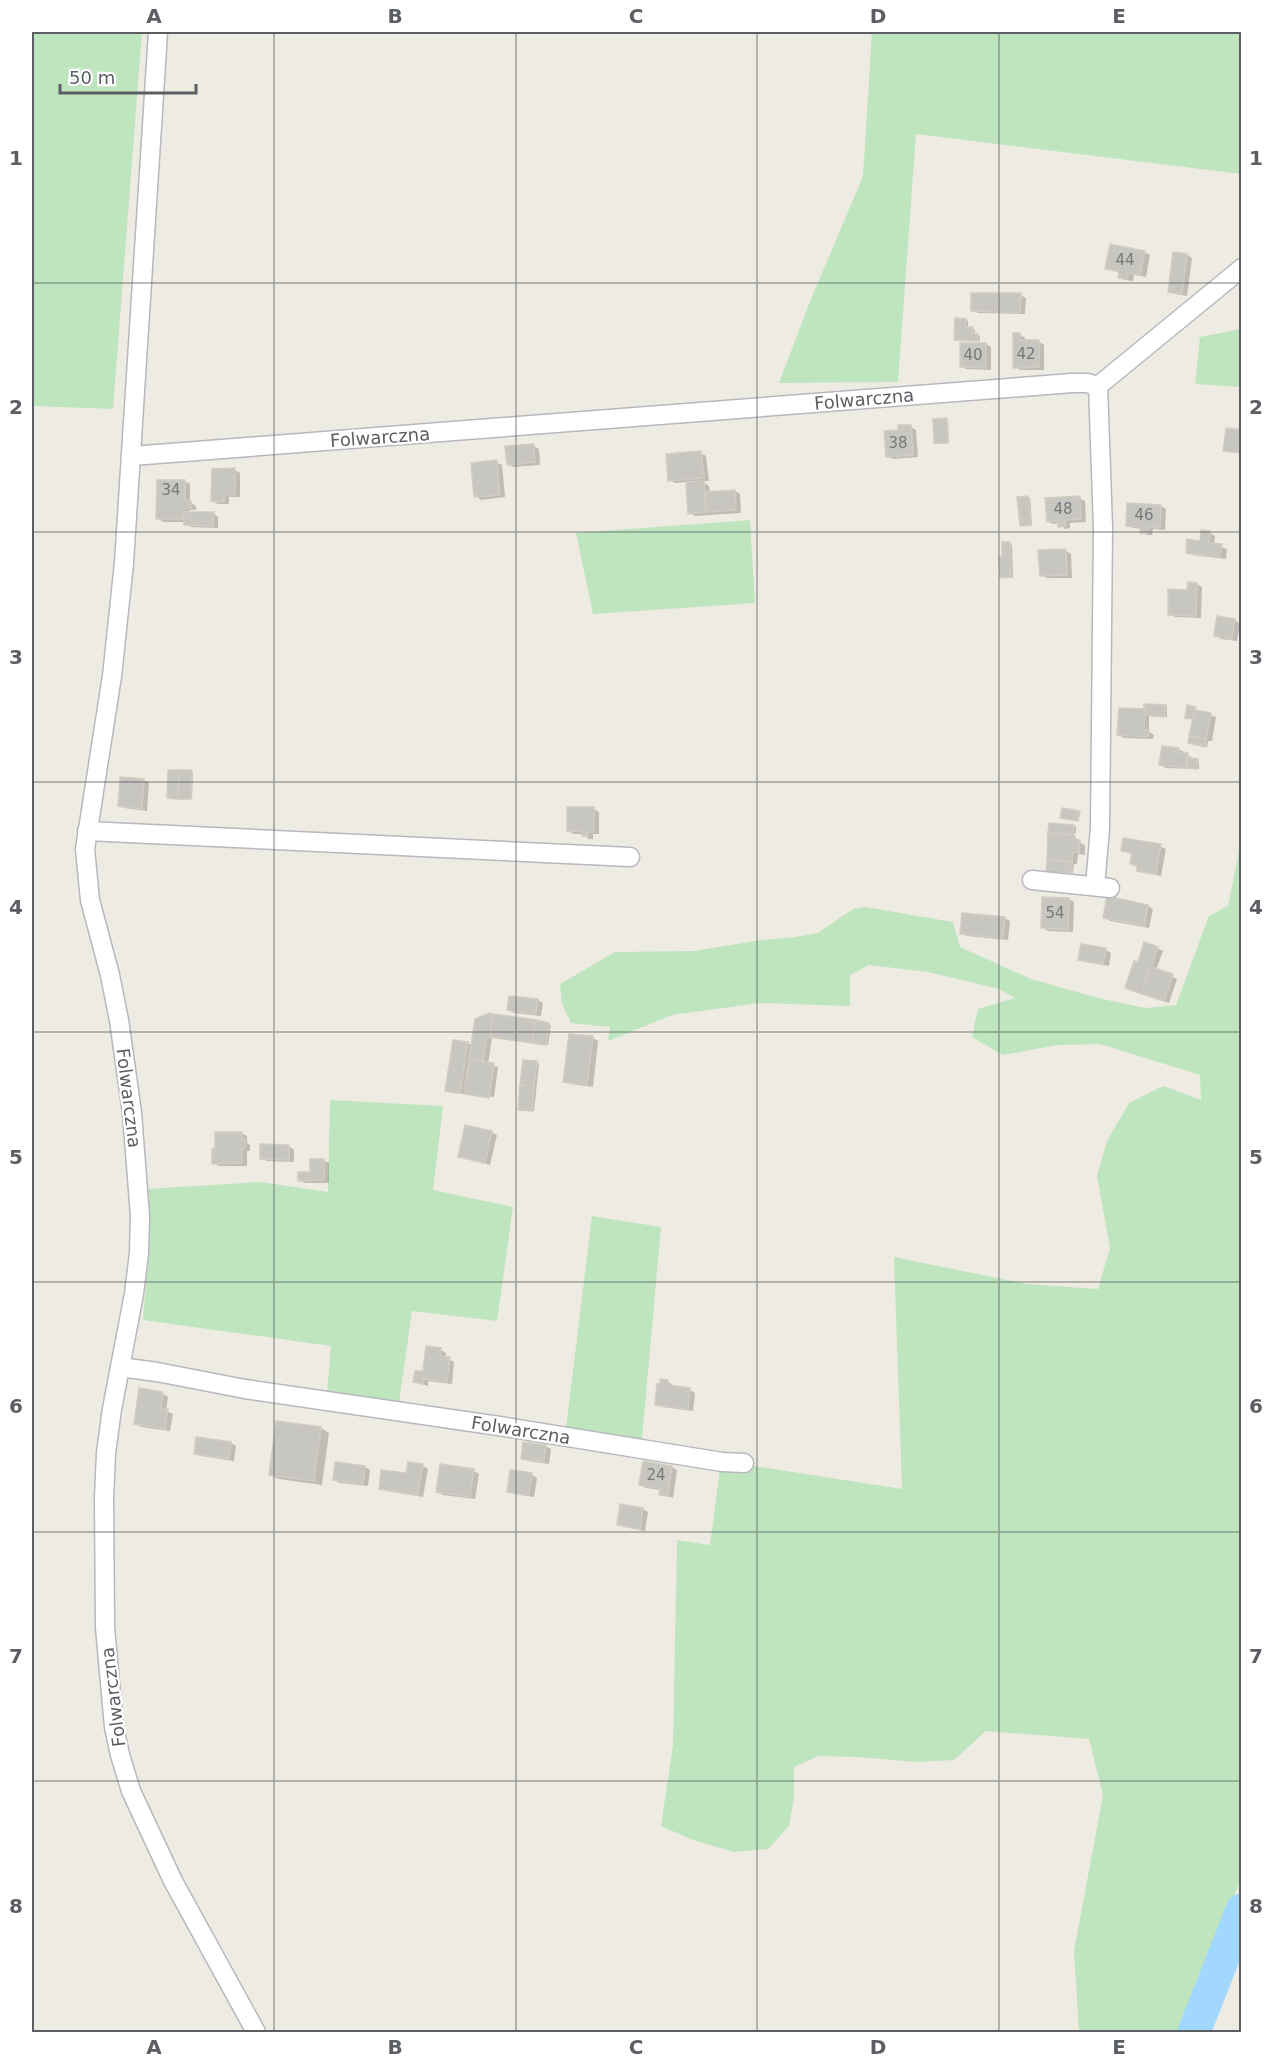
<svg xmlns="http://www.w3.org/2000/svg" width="1273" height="2064" font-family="'DejaVu Sans',sans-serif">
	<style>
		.green { fill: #bfe5bf }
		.shadow { fill: #0003 }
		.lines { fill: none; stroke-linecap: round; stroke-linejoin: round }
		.river { stroke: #a2d7fe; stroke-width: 33 }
		.building { fill: #c8c6c0; stroke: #d2cdc1; stroke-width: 1.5 }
		.minor-casing { stroke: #b5b9bd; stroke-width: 21 }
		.minor { stroke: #fff; stroke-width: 18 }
		.grid { fill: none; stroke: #5b5f63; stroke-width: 1.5; stroke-opacity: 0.55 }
		.labels { text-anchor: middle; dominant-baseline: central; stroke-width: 4.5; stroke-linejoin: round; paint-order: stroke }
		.number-label { font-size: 15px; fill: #76797a }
		.street-label { font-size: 18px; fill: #5b5f63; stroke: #fff }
		.neatline { fill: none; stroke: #5b5f63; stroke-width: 2 }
		.grid-label { font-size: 20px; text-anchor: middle; font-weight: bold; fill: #5b5f63 }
	</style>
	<rect width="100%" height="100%" fill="#eeebe3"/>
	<g class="green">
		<polygon points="32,32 142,32 113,409 32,406"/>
		<polygon points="872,32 1241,32 1241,174 916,134 898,382 779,383 809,304 863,176"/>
		<polygon points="1241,329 1241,387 1195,384 1200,337"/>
		<polygon points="750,520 755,603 593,614 576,533"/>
		<polygon points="1241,841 1241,1878 1182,2032 1079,2032 1074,1951 1103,1795 1089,1739 986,1731 954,1760 916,1762 858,1757 818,1756 794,1767 794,1798 789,1826 768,1849 734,1852 693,1840 661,1826 673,1745 677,1540 710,1545 721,1461 902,1489 894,1257 1026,1284 1098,1289 1110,1248 1097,1176 1107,1141 1129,1103 1163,1086 1201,1100 1200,1075 1100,1044 1058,1045 1003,1055 972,1037 978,1009 1015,998 999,989 928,972 869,965 850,975 850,1006 759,1003 672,1015 608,1041 610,1027 571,1023 562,1004 560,984 615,952 694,951 761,940 795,937 818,933 853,909 865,907 953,922 960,947 1031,979 1102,999 1146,1008 1176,1005 1209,916 1228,906"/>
		<polygon points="330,1100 443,1106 433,1190 513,1207 497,1321 412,1311 399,1403 327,1393 331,1346 143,1320 150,1237 147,1189 261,1182 328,1192"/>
		<polygon points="592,1216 661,1227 642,1439 566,1427"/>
	</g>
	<g class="shadow">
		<polygon points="1144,252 1150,255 1146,277 1134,275 1133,281 1125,280 1119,277 1120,273 1107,268"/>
		<polygon points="1174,254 1187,255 1192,258 1187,296 1175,294 1169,291"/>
		<polygon points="1020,295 1026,298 1025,314 978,313 973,310"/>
		<polygon points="966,320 968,321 968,328 975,330 975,335 980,336 980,341 958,340"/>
		<polygon points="1020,335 1025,338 1025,342 1039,342 1044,345 1044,370 1020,370 1015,367"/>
		<polygon points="986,344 991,347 991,370 966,369 961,366"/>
		<polygon points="946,420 948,421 949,443 938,444 936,442"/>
		<polygon points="910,427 916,430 918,457 893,459 887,456 899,431"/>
		<polygon points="534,446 539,449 540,465 513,467 508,464"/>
		<polygon points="701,453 706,456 709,481 701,481 709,486 710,493 735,491 740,494 741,513 695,516 690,513 687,482 675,483 670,480"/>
		<polygon points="496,462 502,465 505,497 481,500 476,496"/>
		<polygon points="235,470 240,473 240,497 229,497 229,504 218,504 212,501"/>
		<polygon points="184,481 190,484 190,502 196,506 196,510 189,510 189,513 213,513 218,517 218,528 191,527 186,524 186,522 163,522 158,518"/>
		<polygon points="1028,497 1030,498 1032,525 1023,526 1021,525 1019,498"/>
		<polygon points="1079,498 1085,501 1086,522 1070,523 1070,528 1065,529 1059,523 1053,524 1048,521"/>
		<polygon points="1161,506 1166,509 1165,530 1153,529 1152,535 1147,535 1142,532 1142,529 1133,528 1128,525"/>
		<polygon points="1210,533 1215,536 1214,545 1227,549 1226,559 1193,555 1187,552 1201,543"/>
		<polygon points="1009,543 1012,545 1013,578 1004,578 1001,577 1004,558"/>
		<polygon points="1066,551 1071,554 1072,578 1047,578 1041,575"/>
		<polygon points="1197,584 1202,587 1201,618 1175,617 1170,614"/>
		<polygon points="1218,618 1235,620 1240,624 1237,641 1221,639 1216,635"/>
		<polygon points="1165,706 1167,707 1167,717 1149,716 1149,732 1154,735 1153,739 1124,738 1119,735 1146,711"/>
		<polygon points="1195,708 1197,712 1216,717 1212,741 1208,741 1207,747 1189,743 1195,720 1186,717"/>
		<polygon points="1178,749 1184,752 1183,754 1193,758 1193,760 1199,762 1199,769 1166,768 1161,765"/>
		<polygon points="191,772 193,773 192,799 171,798"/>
		<polygon points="121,778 144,780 149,783 147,811 124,808 119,805"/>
		<polygon points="594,809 599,812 599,834 593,834 593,839 589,839 583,834 573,834 568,830"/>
		<polygon points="1051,825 1074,826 1076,827 1076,833 1050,832 1050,835 1075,836 1078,842 1085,845 1085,855 1078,854 1077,864 1074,864 1073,873 1059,872 1059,876 1048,875 1048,862 1053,862 1049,859"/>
		<polygon points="1160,846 1166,849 1161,876 1144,873 1138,870 1139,867 1131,864 1133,854 1123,850"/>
		<polygon points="1069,899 1074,902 1073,932 1048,931 1042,927"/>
		<polygon points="1148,906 1153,909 1149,928 1110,921 1104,917"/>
		<polygon points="1004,918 1010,921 1008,940 967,936 962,933"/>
		<polygon points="1157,948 1163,951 1156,970 1177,979 1169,1003 1132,990 1139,964"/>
		<polygon points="1106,950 1111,953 1109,966 1085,962 1080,959"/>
		<polygon points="538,1000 543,1003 541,1016 514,1013 509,1010"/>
		<polygon points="477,1020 551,1025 548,1045 492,1038 488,1064 498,1067 494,1097 452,1093 447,1090 455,1041 468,1043 473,1046"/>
		<polygon points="571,1035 593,1038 598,1041 593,1087 570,1084 565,1081"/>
		<polygon points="537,1062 539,1064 534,1111 521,1110 519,1109"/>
		<polygon points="491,1132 497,1135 490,1165 460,1156"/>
		<polygon points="241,1133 247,1136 247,1143 250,1145 250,1151 247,1151 247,1166 219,1166 214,1163"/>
		<polygon points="289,1146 294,1150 294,1162 267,1161 261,1158"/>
		<polygon points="323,1160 329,1163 329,1183 305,1183 299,1180 312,1174"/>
		<polygon points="441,1350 446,1353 446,1358 454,1362 452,1384 428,1381 428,1386 415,1382 424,1373"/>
		<polygon points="668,1382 673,1385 673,1387 690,1390 695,1393 693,1411 662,1407 656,1404"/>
		<polygon points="140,1390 163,1394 168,1397 166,1411 173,1414 170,1431 141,1427 135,1424"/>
		<polygon points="321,1428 329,1433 322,1485 279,1479 270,1475"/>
		<polygon points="231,1443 236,1446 234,1461 201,1456 196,1453"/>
		<polygon points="545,1446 551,1449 549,1464 528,1461 523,1458"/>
		<polygon points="423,1466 428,1469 423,1497 386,1491 380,1488"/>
		<polygon points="365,1467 370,1470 368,1486 340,1483 334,1480"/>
		<polygon points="672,1467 677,1470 673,1498 660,1494 661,1490 646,1488 641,1485"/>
		<polygon points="474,1471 479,1474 475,1499 443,1495 438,1492"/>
		<polygon points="512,1472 532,1475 537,1478 534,1497 514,1494 509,1491"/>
		<polygon points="643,1509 648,1512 645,1531 624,1527 619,1524"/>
	</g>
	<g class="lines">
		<polyline class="river" points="1194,2032 1242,1910"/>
	</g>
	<g class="building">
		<polygon points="1110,244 1145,251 1140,275 1128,273 1127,279 1118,278 1119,271 1105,269"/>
		<polygon points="1173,252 1187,254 1182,294 1168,292"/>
		<polygon points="971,293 999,293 998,312 971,311"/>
		<polygon points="999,293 1021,293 1020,312 998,312"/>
		<polygon points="955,318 966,319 966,327 973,327 973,334 978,334 978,341 954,340"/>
		<polygon points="1013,333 1020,333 1020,340 1039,340 1039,367 1013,368"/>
		<polygon points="960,343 986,343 986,368 960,367"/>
		<polygon points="947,418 948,443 934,443 933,419"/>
		<polygon points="898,425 911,425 913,455 886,457 884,431 898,430"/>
		<polygon points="1226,428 1242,430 1242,453 1223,451"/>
		<polygon points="534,444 535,462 507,465 505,446"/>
		<polygon points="701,451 704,478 668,481 666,454"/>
		<polygon points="497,460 500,495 474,497 471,463"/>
		<polygon points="235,468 235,494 224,495 224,502 211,501 212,469"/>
		<polygon points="157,480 185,480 185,501 191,501 191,508 184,508 184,519 156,519"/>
		<polygon points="704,481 706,512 688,514 686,482"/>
		<polygon points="735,490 736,510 706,512 705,492"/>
		<polygon points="1028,496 1031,525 1020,526 1017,497"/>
		<polygon points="1080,496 1081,519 1065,520 1065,526 1058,527 1057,521 1047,522 1045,498"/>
		<polygon points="1127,503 1161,505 1160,528 1148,527 1147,533 1140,533 1141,527 1126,526"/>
		<polygon points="184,512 214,512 213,526 184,525"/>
		<polygon points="1201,530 1210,531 1209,543 1222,544 1220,557 1186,553 1187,539 1200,541"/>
		<polygon points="1002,542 1010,542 1011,577 1000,578 999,557 1002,557"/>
		<polygon points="1066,549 1067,575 1040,576 1038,550"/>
		<polygon points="1188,582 1197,583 1196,616 1168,615 1168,589 1187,590"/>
		<polygon points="1217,616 1235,619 1232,639 1214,636"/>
		<polygon points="1144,704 1166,705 1165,717 1144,715"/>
		<polygon points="1187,705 1196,707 1193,719 1185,718"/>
		<polygon points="1119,708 1145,709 1144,730 1149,730 1148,737 1117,735"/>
		<polygon points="1195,710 1211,713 1206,739 1189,736"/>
		<polygon points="1189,736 1206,739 1205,747 1188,743"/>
		<polygon points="1162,746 1179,748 1178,752 1188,753 1186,768 1159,765"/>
		<polygon points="1188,758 1198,759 1197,769 1186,768"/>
		<polygon points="168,770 179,770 178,799 167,798"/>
		<polygon points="179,770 192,770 191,799 178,799"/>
		<polygon points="120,777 144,779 142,809 118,806"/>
		<polygon points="567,807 594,807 594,832 588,832 588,836 582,836 582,831 567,831"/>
		<polygon points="1062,808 1080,811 1078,821 1060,818"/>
		<polygon points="1049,823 1074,825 1074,835 1048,833"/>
		<polygon points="1048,833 1074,835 1073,840 1080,840 1079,853 1073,852 1072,862 1047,860"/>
		<polygon points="1123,838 1161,844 1156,874 1137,871 1137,866 1130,864 1132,853 1121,851"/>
		<polygon points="1047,860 1072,862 1072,872 1057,872 1057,876 1046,875"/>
		<polygon points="1107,896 1148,905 1144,926 1103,918"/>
		<polygon points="1042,897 1069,898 1068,930 1041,928"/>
		<polygon points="962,913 1005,917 1003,938 960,934"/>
		<polygon points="1144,942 1158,947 1142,994 1125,988 1134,961 1138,962"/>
		<polygon points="1081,944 1106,948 1103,964 1078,960"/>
		<polygon points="1151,967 1173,974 1164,1001 1142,994"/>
		<polygon points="509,996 538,999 536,1014 507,1010"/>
		<polygon points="489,1013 493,1014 490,1037 487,1036 483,1061 469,1059 475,1019"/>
		<polygon points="493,1014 536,1020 532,1043 490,1037"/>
		<polygon points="536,1020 549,1023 546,1045 532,1043"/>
		<polygon points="569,1034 593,1036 587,1085 563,1082"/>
		<polygon points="453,1040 468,1042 460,1093 445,1091"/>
		<polygon points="469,1059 494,1063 489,1098 464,1094"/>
		<polygon points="523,1060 537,1061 534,1086 520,1085"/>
		<polygon points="520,1085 534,1086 532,1111 518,1110"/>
		<polygon points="465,1125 492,1131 485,1163 458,1157"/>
		<polygon points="215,1132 242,1132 242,1140 245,1140 245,1148 242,1149 242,1163 212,1164 212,1149 215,1149"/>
		<polygon points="260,1144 289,1145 289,1160 260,1159"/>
		<polygon points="310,1159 324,1159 324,1180 298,1181 298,1172 310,1172"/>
		<polygon points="426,1346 441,1348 440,1356 450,1357 447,1382 423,1379 423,1384 413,1382 415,1371 423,1371"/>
		<polygon points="660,1379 668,1380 668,1385 690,1388 688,1409 655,1405 657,1384 660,1384"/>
		<polygon points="139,1388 163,1392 161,1408 168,1409 165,1429 134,1424"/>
		<polygon points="276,1421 321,1427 314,1481 269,1475"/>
		<polygon points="196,1437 231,1442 229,1459 194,1454"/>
		<polygon points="523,1442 546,1445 544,1462 521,1459"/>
		<polygon points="643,1461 672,1466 668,1496 659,1495 660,1488 639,1485"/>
		<polygon points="335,1462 365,1466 363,1484 333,1480"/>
		<polygon points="408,1462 423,1464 418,1495 379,1489 381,1470 406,1473"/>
		<polygon points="440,1464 474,1469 470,1497 436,1492"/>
		<polygon points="510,1470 532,1473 529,1495 507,1492"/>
		<polygon points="620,1504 643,1508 640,1529 617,1525"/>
	</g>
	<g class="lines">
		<defs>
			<g id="minor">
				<polyline points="158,32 124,563 112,676 85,849 90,900 110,975 119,1020 132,1113 140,1216 139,1253 134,1294 112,1409 106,1453 104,1498 105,1627 114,1727 120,1755 131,1791 173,1881 256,2032"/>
				<polyline points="1098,386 1242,268"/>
				<polyline points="132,456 1072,383 1087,383 1098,386 1103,527 1100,828 1095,886"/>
				<polyline points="87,831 630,857"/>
				<polyline points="1032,880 1110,888"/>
				<polyline points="120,1367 157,1372 245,1389 506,1427 722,1462 744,1463"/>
			</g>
		</defs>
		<use href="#minor" class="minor-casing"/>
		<use href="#minor" class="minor"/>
	</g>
	<path class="grid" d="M274,32V2032M516,32V2032M757,32V2032M999,32V2032M32,283H1242M32,532H1242M32,782H1242M32,1032H1242M32,1282H1242M32,1532H1242M32,1781H1242"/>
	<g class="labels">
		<g class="number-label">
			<text x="1125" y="260">44</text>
			<text x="1026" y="354">42</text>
			<text x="973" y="355">40</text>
			<text x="898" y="443">38</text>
			<text x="171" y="490">34</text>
			<text x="1063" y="509">48</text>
			<text x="1144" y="515">46</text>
			<text x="1055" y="913">54</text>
			<text x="656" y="1475">24</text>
		</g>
		<g class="street-label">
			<text transform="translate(864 399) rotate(-5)">Folwarczna</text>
			<text transform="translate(380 437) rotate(-4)">Folwarczna</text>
			<text transform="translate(129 1098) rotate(83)">Folwarczna</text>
			<text transform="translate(521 1430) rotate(9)">Folwarczna</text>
			<text transform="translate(113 1697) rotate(-97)">Folwarczna</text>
		</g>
	</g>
	<rect width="1273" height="2064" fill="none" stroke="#ffffff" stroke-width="66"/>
	<path d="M60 84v9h136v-9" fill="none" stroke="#5b5f63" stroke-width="3"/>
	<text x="69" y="84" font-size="18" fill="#5b5f63" stroke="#ffffff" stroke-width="4.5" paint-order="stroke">50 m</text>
	<rect x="33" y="33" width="1207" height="1998" class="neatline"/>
	<g class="grid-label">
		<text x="154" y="23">A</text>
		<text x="395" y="23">B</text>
		<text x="636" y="23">C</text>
		<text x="878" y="23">D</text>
		<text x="1119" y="23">E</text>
		<text x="16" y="165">1</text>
		<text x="1256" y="165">1</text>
		<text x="16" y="414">2</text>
		<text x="1256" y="414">2</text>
		<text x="16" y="664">3</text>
		<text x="1256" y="664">3</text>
		<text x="16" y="914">4</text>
		<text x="1256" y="914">4</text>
		<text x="16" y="1164">5</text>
		<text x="1256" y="1164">5</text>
		<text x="16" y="1413">6</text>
		<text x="1256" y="1413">6</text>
		<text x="16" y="1663">7</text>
		<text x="1256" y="1663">7</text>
		<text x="16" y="1913">8</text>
		<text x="1256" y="1913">8</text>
		<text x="154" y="2054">A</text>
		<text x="395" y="2054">B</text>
		<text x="636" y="2054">C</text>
		<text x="878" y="2054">D</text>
		<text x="1119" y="2054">E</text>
	</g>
</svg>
